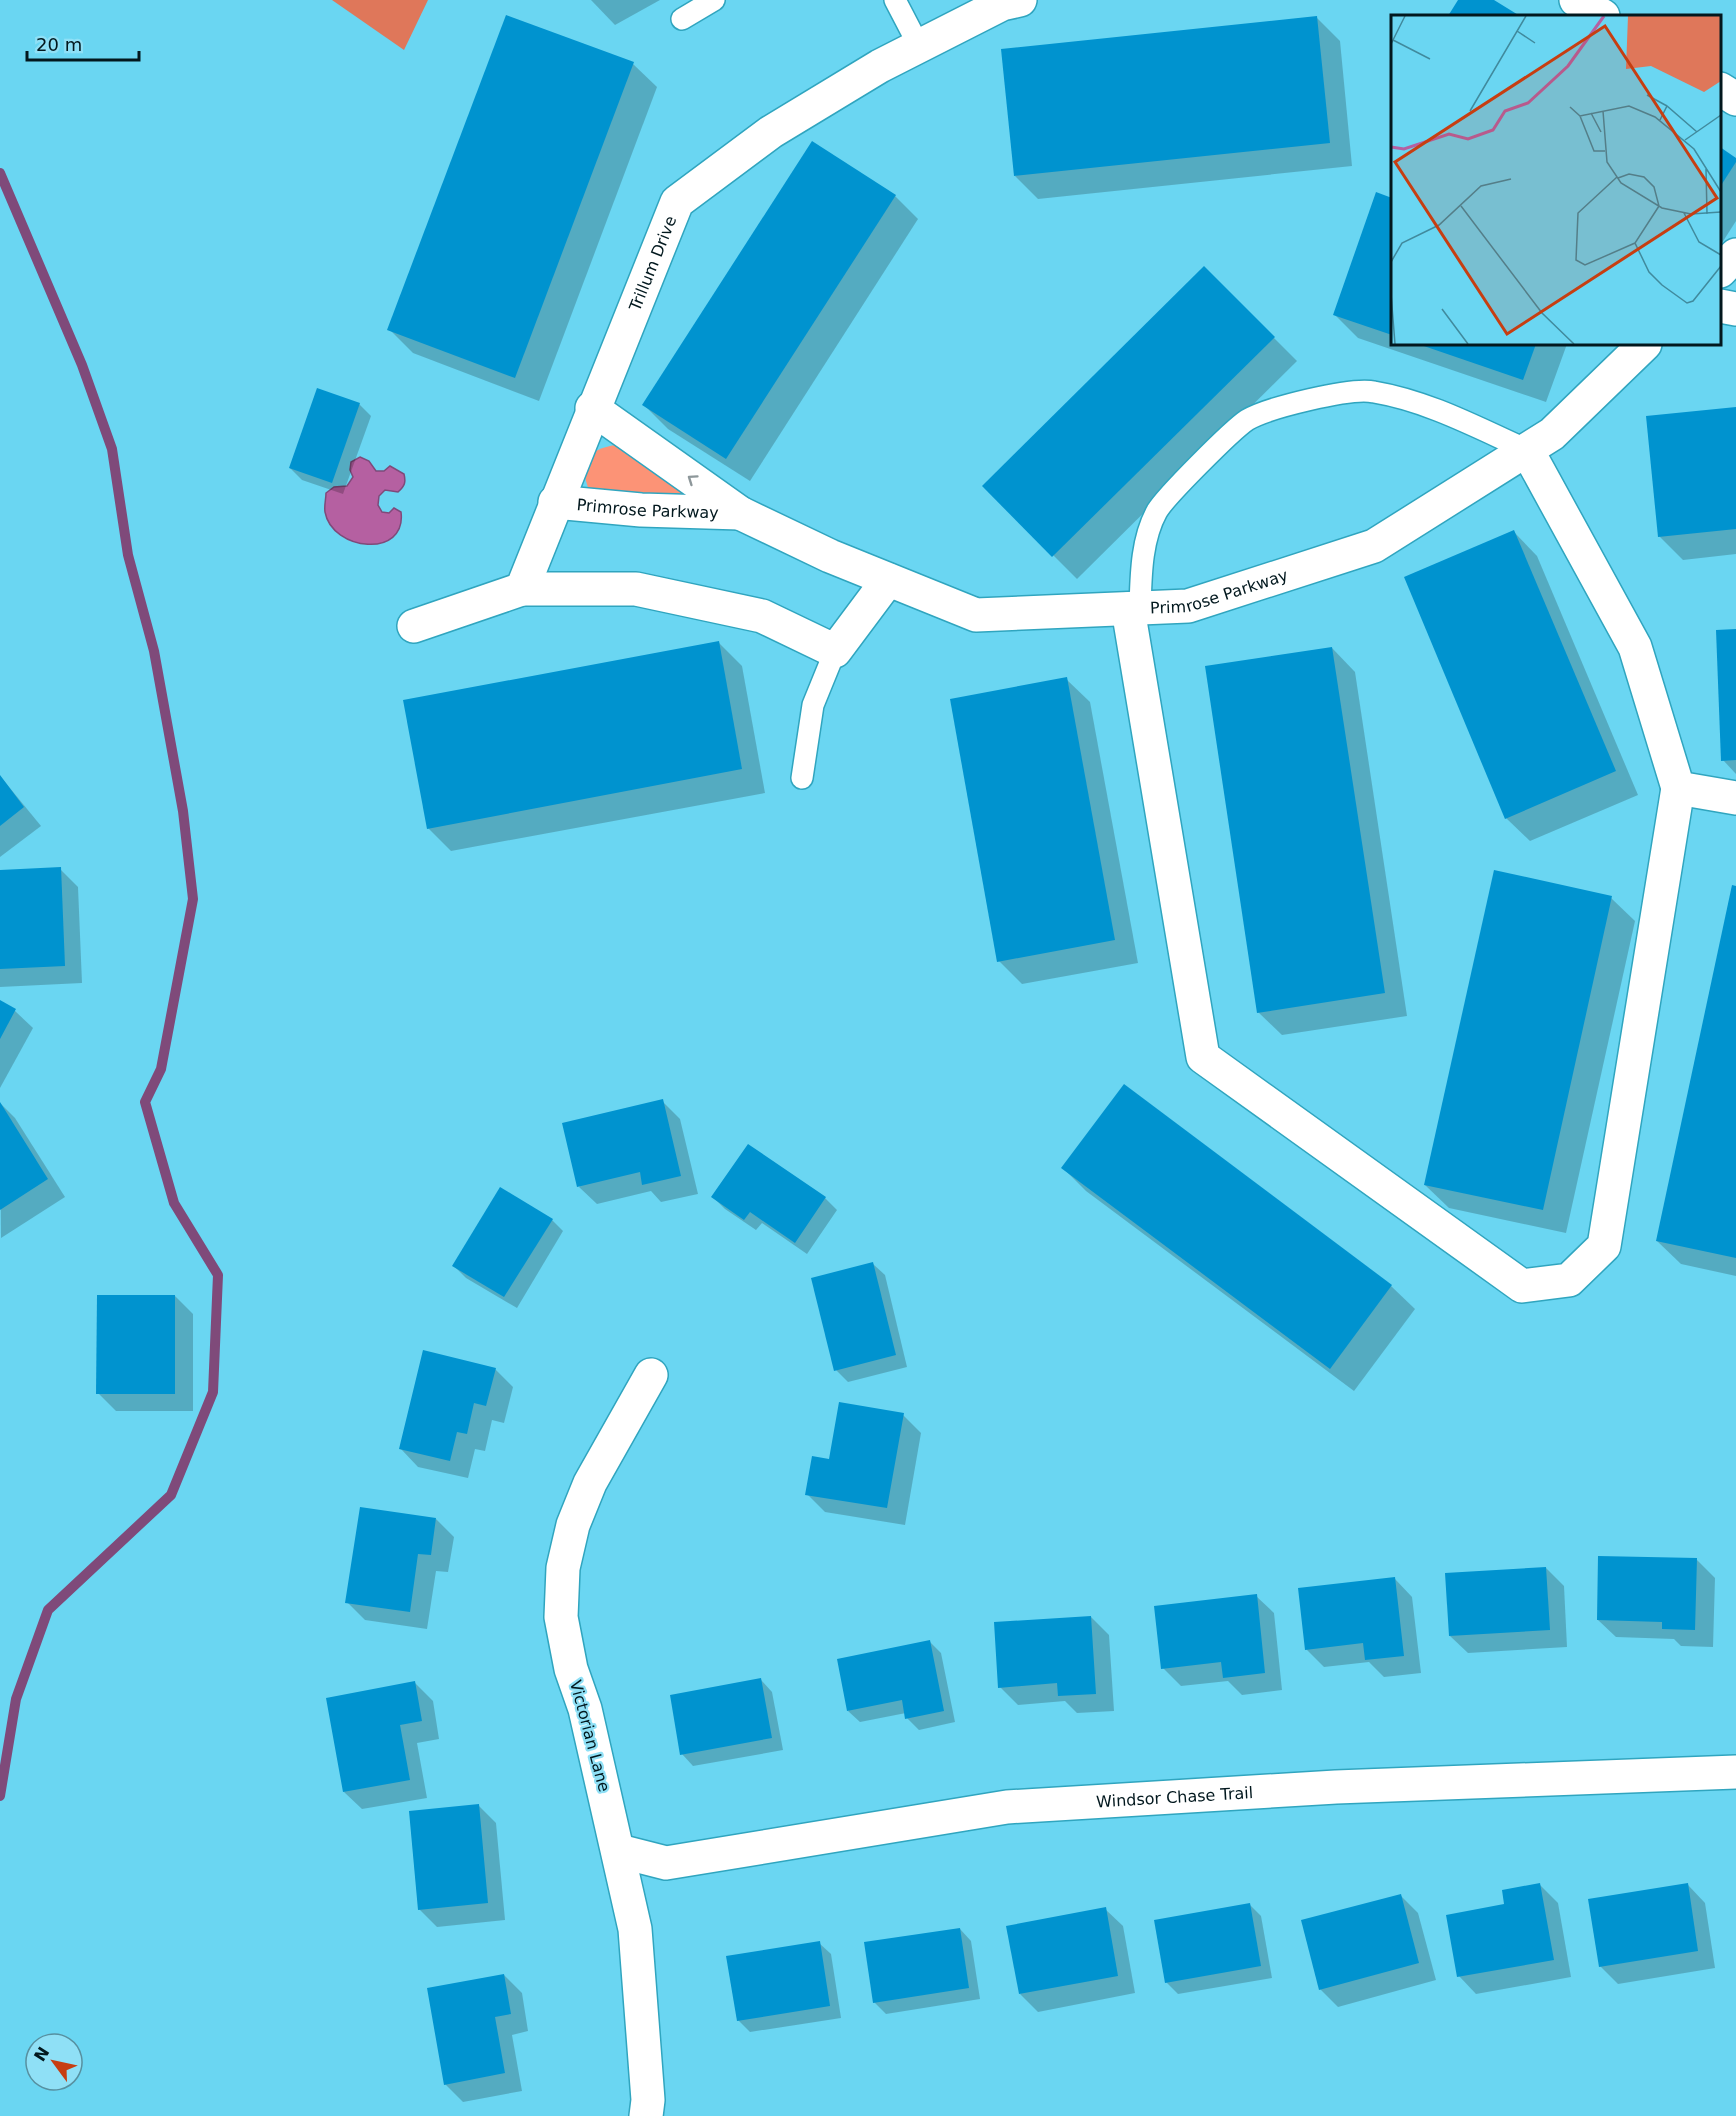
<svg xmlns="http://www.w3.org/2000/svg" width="1736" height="2116" font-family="'DejaVu Sans',sans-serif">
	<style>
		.green { fill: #fc9376 }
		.forest { fill: #df775a }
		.water { fill: #b560a1; stroke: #7f4a7a; stroke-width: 1.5 }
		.shadow { fill: #0003 }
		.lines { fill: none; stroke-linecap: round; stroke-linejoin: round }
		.stream { stroke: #7f4a7a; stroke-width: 10 }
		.building { fill: #0093cf }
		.lane-casing { stroke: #30a5bf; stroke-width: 24 }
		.street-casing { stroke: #30a5bf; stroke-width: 36 }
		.lane { stroke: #fff; stroke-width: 21 }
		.street { stroke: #fff; stroke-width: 33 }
		.oneway { stroke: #8d979a }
		.labels { text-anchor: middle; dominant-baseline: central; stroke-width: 4.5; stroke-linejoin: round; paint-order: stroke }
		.street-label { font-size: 16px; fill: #02181e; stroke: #8fe0f6 }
		.inset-river { fill: none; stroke: #b560a1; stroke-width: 3 }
		.inset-road { fill: none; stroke: #408a9d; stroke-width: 1.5 }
		.view { fill: #c73e11; fill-opacity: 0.15; stroke: #c73e11; stroke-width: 3 }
		.inset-edge { fill: none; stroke: #02181e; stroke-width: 3 }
	</style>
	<rect width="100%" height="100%" fill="#6ad6f2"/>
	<path class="green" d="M615,445L704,499L589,490C578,462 587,450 615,445Z"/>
	<polygon class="forest" points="332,0 428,0 404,50"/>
	<path class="water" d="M360,457L369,461L376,471H384L390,466L404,474C406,482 405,486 398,492L385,490L379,496L378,505L382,512L389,513L394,508L401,512C407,559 332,551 325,512C324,506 326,499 326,493L334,487L347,486L353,477L350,470L351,462Z"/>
	<g class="shadow">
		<polygon points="591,0 660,0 615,25"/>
		<polygon points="1460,0 1491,0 1517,16 1449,16"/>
		<polygon points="507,16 633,64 657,87 539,401 413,353 389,329"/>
		<polygon points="1316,17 1340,41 1352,166 1038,199 1015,176"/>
		<polygon points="1720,149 1736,159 1736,221 1720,246"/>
		<polygon points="1377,194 1392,200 1392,344 1567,344 1546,402 1358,338 1335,315"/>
		<polygon points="895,196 918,219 750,481 668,429 644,405"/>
		<polygon points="1204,268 1297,361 1077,579 984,486"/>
		<polygon points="359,404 371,416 343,494 302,480 290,468"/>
		<polygon points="1736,408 1736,554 1683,560 1659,536"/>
		<polygon points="1514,532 1537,556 1638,795 1530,841 1506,818"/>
		<polygon points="1736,630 1736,774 1723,760"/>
		<polygon points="719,643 742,666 765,793 451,851 428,828"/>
		<polygon points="1332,648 1355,672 1407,1016 1282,1035 1258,1012"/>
		<polygon points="1066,679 1090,702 1138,963 1022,984 999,961"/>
		<polygon points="0,776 41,826 0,857"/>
		<polygon points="60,869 78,887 82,983 0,987 0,872"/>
		<polygon points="1736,887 1736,1276 1681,1264 1657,1241"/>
		<polygon points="1611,898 1635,921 1566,1233 1449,1208 1425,1185"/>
		<polygon points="0,1002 15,1011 33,1028 0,1088"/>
		<polygon points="662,1101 680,1119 698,1194 661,1202 651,1191 597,1204 579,1187"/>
		<polygon points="0,1103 15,1118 65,1197 1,1238"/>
		<polygon points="1063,1168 1391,1286 1415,1309 1354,1391 1086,1191"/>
		<polygon points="713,1197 825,1198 837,1210 807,1254 762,1223 756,1230 725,1209"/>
		<polygon points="552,1220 563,1231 517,1308 466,1278 454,1266"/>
		<polygon points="873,1264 885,1275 907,1367 848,1382 836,1370"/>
		<polygon points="175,1296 193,1314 193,1411 116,1411 98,1393"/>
		<polygon points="495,1369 513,1387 504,1423 492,1420 485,1451 475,1449 468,1478 418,1467 401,1449"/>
		<polygon points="903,1415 921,1433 905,1525 825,1512 807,1494 830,1460"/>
		<polygon points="436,1519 454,1537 448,1572 436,1571 427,1629 365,1620 347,1602"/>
		<polygon points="1697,1560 1715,1578 1713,1647 1681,1646 1674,1639 1616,1637 1598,1620"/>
		<polygon points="1546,1568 1564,1586 1567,1647 1468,1653 1450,1636"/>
		<polygon points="1395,1579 1412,1597 1421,1673 1384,1677 1369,1662 1324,1667 1306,1649"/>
		<polygon points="1256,1596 1274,1613 1282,1690 1242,1695 1228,1681 1181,1686 1163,1668"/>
		<polygon points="1091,1617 1109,1635 1114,1711 1077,1713 1065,1701 1018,1705 1000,1687"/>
		<polygon points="929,1641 941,1653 955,1722 919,1730 907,1718 906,1713 860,1722 848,1711"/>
		<polygon points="761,1680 772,1692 783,1750 693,1766 682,1754"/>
		<polygon points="415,1683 433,1701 439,1739 417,1743 427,1798 362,1809 344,1792"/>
		<polygon points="478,1805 496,1823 505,1920 437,1927 419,1909"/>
		<polygon points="1540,1885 1558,1903 1571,1977 1476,1994 1459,1976 1506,1905"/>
		<polygon points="1688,1885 1705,1903 1715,1968 1618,1984 1600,1966"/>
		<polygon points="1400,1895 1418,1913 1436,1980 1338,2007 1320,1989"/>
		<polygon points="1249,1904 1261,1916 1272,1978 1178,1994 1166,1982"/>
		<polygon points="1105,1909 1123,1926 1135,1993 1038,2012 1020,1994"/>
		<polygon points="960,1929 971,1941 980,1999 886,2014 874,2002"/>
		<polygon points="819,1943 831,1954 841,2018 750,2032 738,2020"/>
		<polygon points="504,1975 522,1993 528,2031 512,2035 522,2091 463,2102 445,2084"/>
	</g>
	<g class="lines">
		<polyline class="stream" points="0,173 82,365 112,449 128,555 154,651 183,811 193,899 161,1069 145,1102 174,1203 218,1275 213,1392 171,1495 48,1610 16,1699 0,1796"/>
	</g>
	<g class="building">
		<polygon points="1458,0 1494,0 1520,16 1448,16"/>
		<polygon points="506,15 634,62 515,378 387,330"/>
		<polygon points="1317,16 1330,143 1014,176 1001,49"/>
		<polygon points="812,141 896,195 726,459 642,405"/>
		<polygon points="1720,147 1736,158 1736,162 1720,187"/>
		<polygon points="1376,192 1392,198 1392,335 1333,315"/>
		<polygon points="1204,266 1275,337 1052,557 982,486"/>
		<polygon points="1418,344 1536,344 1523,380"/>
		<polygon points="317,388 360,403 332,483 289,468"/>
		<polygon points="1736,407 1736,529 1658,537 1646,416"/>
		<polygon points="1514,530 1616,771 1505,819 1404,577"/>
		<polygon points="1736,629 1736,760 1721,761 1716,630"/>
		<polygon points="719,641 742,769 427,829 403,700"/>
		<polygon points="1332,647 1385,993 1257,1013 1205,666"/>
		<polygon points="1067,677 1115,940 997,962 950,699"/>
		<polygon points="0,775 24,807 0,826"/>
		<polygon points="61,867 65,966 0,969 0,870"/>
		<polygon points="1494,870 1612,896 1543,1210 1424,1185"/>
		<polygon points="1732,885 1736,886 1736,1258 1656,1241"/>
		<polygon points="0,1000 16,1009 0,1039"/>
		<polygon points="1124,1084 1392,1285 1330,1369 1061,1168"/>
		<polygon points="663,1099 681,1176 642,1185 640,1172 577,1187 562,1123"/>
		<polygon points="0,1102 48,1179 0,1210"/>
		<polygon points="748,1144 826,1197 795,1243 750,1212 744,1220 711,1197"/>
		<polygon points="500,1187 553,1219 504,1297 452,1266"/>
		<polygon points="873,1262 896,1355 834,1371 811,1278"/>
		<polygon points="97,1295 175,1295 175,1394 96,1394"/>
		<polygon points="423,1350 496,1368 486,1406 474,1403 467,1434 457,1432 450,1461 399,1449"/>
		<polygon points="839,1402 904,1413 887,1508 805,1495 812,1456 829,1459"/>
		<polygon points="360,1507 436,1518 431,1555 418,1554 410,1612 345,1603"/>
		<polygon points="1598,1556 1697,1558 1695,1630 1662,1629 1662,1622 1597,1620"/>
		<polygon points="1546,1567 1550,1630 1449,1636 1445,1573"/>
		<polygon points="1395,1577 1404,1656 1365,1660 1363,1643 1305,1650 1298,1588"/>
		<polygon points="1257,1594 1265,1673 1223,1678 1221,1662 1161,1669 1154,1606"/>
		<polygon points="1091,1616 1096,1694 1058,1696 1057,1683 998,1688 994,1622"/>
		<polygon points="930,1640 944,1711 905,1719 902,1700 847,1711 837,1659"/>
		<polygon points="761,1678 772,1738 680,1755 670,1695"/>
		<polygon points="415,1681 422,1721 400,1725 410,1780 343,1792 326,1698"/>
		<polygon points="479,1804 488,1903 418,1910 409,1811"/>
		<polygon points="1540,1883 1554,1960 1457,1977 1446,1915 1504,1904 1502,1890"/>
		<polygon points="1688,1883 1698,1951 1599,1967 1588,1899"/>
		<polygon points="1401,1894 1419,1963 1319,1990 1301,1920"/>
		<polygon points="1250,1903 1261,1966 1165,1983 1154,1920"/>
		<polygon points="1106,1907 1118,1976 1019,1994 1006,1926"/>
		<polygon points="960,1928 969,1988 873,2003 864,1942"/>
		<polygon points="820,1941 830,2006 737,2021 726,1956"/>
		<polygon points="504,1974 511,2014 495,2017 505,2073 444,2085 427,1988"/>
	</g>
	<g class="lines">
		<defs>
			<g id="lane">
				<polyline points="895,0 919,46"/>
				<polyline points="682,19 714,0"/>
				<path d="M1140,608C1141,576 1141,540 1157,511C1166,496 1232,430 1247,420C1267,408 1351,387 1374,392C1428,401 1478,428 1527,450"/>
				<polyline points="802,778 813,705 835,651"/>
			</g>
			<g id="street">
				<polyline points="1576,0 1603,16"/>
				<polyline points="1720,89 1736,99"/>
				<polyline points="1720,271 1736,255"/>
				<polyline points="1720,306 1736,309"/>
				<path id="s1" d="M592,408L740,513L830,556L976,615L1188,606L1374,546L1552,434L1645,344"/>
				<polyline points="1527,450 1635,647 1678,788 1736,798"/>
				<path id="s2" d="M555,502L641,510L740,513"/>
				<polyline points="522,589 636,589 762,616 835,651 888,580"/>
				<polyline points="1128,609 1203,1057 1522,1286 1569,1280 1604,1246 1678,788"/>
				<path id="s3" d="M414,626L522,589L677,202L771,132L880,66L1002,4L1020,0"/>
				<path id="s4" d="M619,1851L666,1863L1007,1807L1336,1787L1736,1772"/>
				<polyline points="646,2116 648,2100 635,1929 585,1709 571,1669 561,1617 563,1568 573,1525 590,1483 651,1375"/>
			</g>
		</defs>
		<use href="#lane" class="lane-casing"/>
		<use href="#street" class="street-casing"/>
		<use href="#lane" class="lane"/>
		<use href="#street" class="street"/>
	</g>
	<defs><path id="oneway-chevron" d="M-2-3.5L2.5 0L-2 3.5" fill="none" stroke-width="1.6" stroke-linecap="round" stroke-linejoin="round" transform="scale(1.5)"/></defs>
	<use class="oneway" href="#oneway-chevron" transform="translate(692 479) rotate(-145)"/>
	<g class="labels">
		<g class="street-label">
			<text stroke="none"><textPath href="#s3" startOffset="465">Trillum Drive</textPath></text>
			<text stroke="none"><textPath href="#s2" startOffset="93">Primrose Parkway</textPath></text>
			<text stroke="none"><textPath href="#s1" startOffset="684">Primrose Parkway</textPath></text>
			<text transform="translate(590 1736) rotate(75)">Victorian Lane</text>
			<text stroke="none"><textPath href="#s4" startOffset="562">Windsor Chase Trail</textPath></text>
		</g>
	</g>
	<g transform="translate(1391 15)">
		<rect width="330" height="330" fill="#6ad6f2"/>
		<path d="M237,1H330V66L313,77L260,51L235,54Z" fill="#df775a"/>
		<path class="inset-river" d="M0,132L13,134L58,119L77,124L102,115L114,96L137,88L177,51L213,1"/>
		<path class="inset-road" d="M126,16L144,28M2,25L39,44M0,29L14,1M256,80L276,91M179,92L189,101L238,91L264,102L303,134L330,177M79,96L135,1M212,96L216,147L230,168L271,193L300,199L330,197M200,98L210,117M189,101L203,136H214M269,105L276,91L306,117M294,125L330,100M315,154L316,199M226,162L187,198L185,245L194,250L244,228M227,163L238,159L253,162L263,172L268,191L244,228L258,257L271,270L296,288L302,286L330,251M70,191L151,298L183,329M293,198L308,227L330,240M0,247L11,228L48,210L90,171L120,164M0,279L4,329M51,294L77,329"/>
		<path class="view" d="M214,11L326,183L116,319L4,147Z"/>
		<rect width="330" height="330" class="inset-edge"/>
	</g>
	<g transform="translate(54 2062) rotate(303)"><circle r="28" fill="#8fe0f6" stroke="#5790a0" stroke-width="1.5"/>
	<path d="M0-4.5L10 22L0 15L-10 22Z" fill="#c73e11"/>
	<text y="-9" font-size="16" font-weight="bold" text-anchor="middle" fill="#02181e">N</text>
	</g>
	<path d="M27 51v9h112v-9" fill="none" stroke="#02181e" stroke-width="3"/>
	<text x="36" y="51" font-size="18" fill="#02181e" stroke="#8fe0f6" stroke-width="4.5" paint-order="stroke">20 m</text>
</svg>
